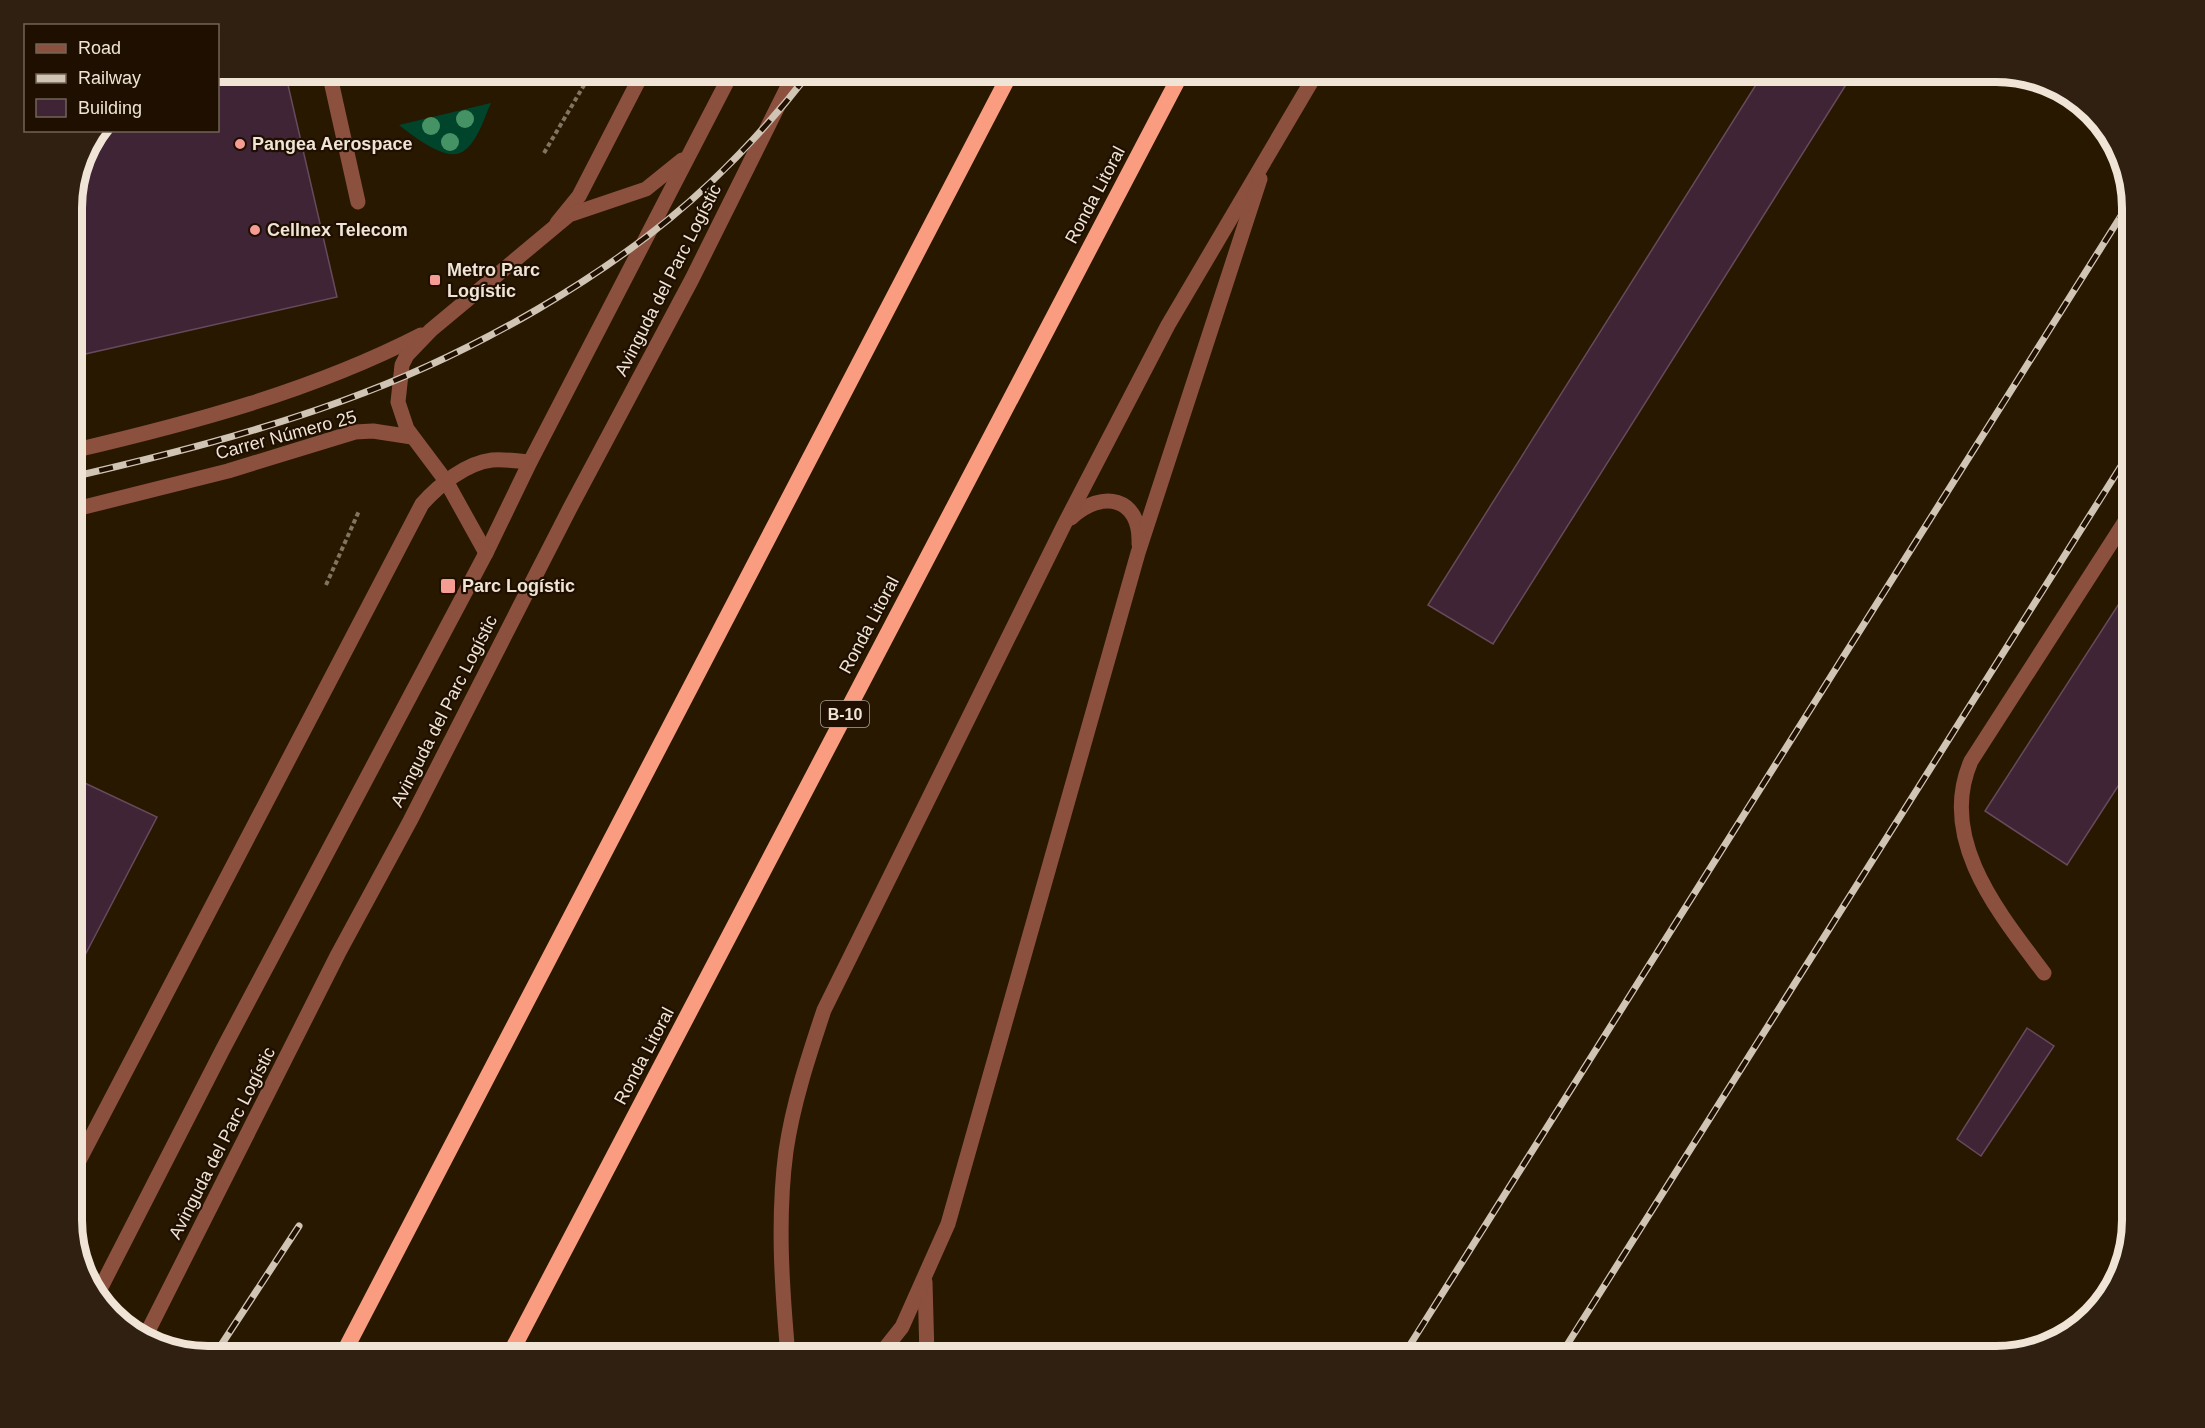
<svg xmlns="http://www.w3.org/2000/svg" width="2205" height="1428" font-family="Helvetica,sans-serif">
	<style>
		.green { fill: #00442c }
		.building { fill: #3e2434; stroke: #674a5b; stroke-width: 1.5 }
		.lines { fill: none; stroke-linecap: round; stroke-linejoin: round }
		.path { stroke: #817460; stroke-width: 4; stroke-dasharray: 4.5 3; stroke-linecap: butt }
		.service { stroke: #8c503e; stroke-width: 15 }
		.minor { stroke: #8c503e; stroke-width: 15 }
		.trunk { stroke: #f99c80; stroke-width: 16 }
		.rail-casing { stroke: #d0c4b4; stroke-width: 7 }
		.rail { stroke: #1e0f00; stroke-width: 4.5; stroke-dasharray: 14; stroke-linecap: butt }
		.tree { fill: #459264 }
		.poi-dot { fill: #f59c93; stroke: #1e0f00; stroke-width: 2 }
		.labels { text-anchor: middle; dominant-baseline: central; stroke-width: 4.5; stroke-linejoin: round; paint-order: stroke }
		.shield { fill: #1e0f00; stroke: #b0a495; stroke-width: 1.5 }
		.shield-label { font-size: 16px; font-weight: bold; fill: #efe4d5 }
		.poi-label { font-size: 18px; font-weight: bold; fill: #efe4d5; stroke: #1e0f00; text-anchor: start }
		.street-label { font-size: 18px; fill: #efe4d5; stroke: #1e0f00 }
		.rim { fill: none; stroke: #efe4d5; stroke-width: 8 }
	</style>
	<rect width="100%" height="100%" fill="#281800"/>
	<path class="green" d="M491,103C484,118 477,144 462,152C445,162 412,135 399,125Z"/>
	<g class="building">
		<polygon points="218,72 285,72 337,297 72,357 72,200 83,156 100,130 218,130"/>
		<polygon points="1764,72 1854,72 1493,644 1428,605"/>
		<polygon points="2133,582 2133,763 2067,865 1985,811"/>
		<polygon points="72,777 157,817 72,980"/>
		<polygon points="2027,1028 2054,1046 1981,1156 1957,1139"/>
	</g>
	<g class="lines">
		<g class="path">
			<polyline points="544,153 590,75"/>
			<polyline points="326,585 359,511"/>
		</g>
		<g class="service">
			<polyline points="329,72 358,202"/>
			<polyline points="557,223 579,196 643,72"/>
			<path d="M1071,518C1102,489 1141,497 1139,544"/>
			<path d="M2044,973C1999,913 1937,839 1971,761L2133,509"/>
			<path d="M72,1174L422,504C439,485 466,463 492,460C504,459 518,461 530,462"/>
			<polyline points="925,1282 927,1356"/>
			<path d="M788,1356C782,1288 777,1219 786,1151C793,1103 809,1055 824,1010L1064,525L1168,325L1317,72"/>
			<polyline points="879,1356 902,1327 948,1224 1138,553 1260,179"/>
		</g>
		<g class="minor">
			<path d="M72,451C192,423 312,391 421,335"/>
			<polyline points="72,510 228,471 355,432 373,431 412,437"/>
			<polyline points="486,553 446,481 407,429 398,402 402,365 407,355 431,330 569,215 646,189 682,160"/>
			<polyline points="97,1295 223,1049 486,553 530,462 732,72"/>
			<polyline points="145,1337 338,954 410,821 569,510 692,279 795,72"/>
		</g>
		<g class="trunk">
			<polyline points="342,1356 1011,72"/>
			<polyline points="509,1356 1182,72"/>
		</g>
		<defs>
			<g id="rail">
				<path d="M72,477C163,456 254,433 342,401C468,356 613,275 710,183C746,149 780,111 810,72"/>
				<polyline points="214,1356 299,1226"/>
				<polyline points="1403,1356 2131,200"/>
				<polyline points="1560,1356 2133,447"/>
			</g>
		</defs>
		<use href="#rail" class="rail-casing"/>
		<use href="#rail" class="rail"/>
	</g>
	<g class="tree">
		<circle cx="465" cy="119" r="9"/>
		<circle cx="431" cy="126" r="9"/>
		<circle cx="450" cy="142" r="9"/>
	</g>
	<g class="poi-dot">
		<circle cx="240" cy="144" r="6"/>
		<circle cx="255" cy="230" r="6"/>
		<rect x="429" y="274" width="12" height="12" rx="3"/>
		<rect x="440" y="578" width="16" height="16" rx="3"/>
	</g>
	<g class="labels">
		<rect class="shield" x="821" y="701" width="48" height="26" rx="4.5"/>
		<g class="shield-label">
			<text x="845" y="714">B-10</text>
		</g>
		<g class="poi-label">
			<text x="252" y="144">Pangea Aerospace</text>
			<text x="267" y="230">Cellnex Telecom</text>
			<text x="447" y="270">Metro Parc<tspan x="447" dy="21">Logístic</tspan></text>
			<text x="462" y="586">Parc Logístic</text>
		</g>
		<g class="street-label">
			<text transform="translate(1095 195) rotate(-62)">Ronda Litoral</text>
			<text transform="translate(668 280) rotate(-63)">Avinguda del Parc Logístic</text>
			<text transform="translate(286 435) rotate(-15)">Carrer Número 25</text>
			<text transform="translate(869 625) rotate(-62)">Ronda Litoral</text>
			<text transform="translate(444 711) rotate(-63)">Avinguda del Parc Logístic</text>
			<text transform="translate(644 1056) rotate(-62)">Ronda Litoral</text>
			<text transform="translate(222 1143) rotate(-63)">Avinguda del Parc Logístic</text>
		</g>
	</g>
	<path d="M0 0H2205V1428H0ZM208 82H1996A126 126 0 0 1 2122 208V1220A126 126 0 0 1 1996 1346H208A126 126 0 0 1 82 1220V208A126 126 0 0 1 208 82Z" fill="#2f2011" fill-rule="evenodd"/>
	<path class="rim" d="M208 82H1996A126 126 0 0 1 2122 208V1220A126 126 0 0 1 1996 1346H208A126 126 0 0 1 82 1220V208A126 126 0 0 1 208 82Z"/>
	<rect x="24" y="24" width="195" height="108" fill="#1e0f00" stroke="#726455" stroke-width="1.5"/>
	<rect x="36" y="44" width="30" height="9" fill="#8c503e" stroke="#726455" stroke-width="1.5"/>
	<text x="78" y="54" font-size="18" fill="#efe4d5">Road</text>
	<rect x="36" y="74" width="30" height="9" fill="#d0c4b4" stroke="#726455" stroke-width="1.5"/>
	<text x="78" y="84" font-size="18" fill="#efe4d5">Railway</text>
	<rect x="36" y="99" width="30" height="18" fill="#3e2434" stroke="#726455" stroke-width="1.5"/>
	<text x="78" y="114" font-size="18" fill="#efe4d5">Building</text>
</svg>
